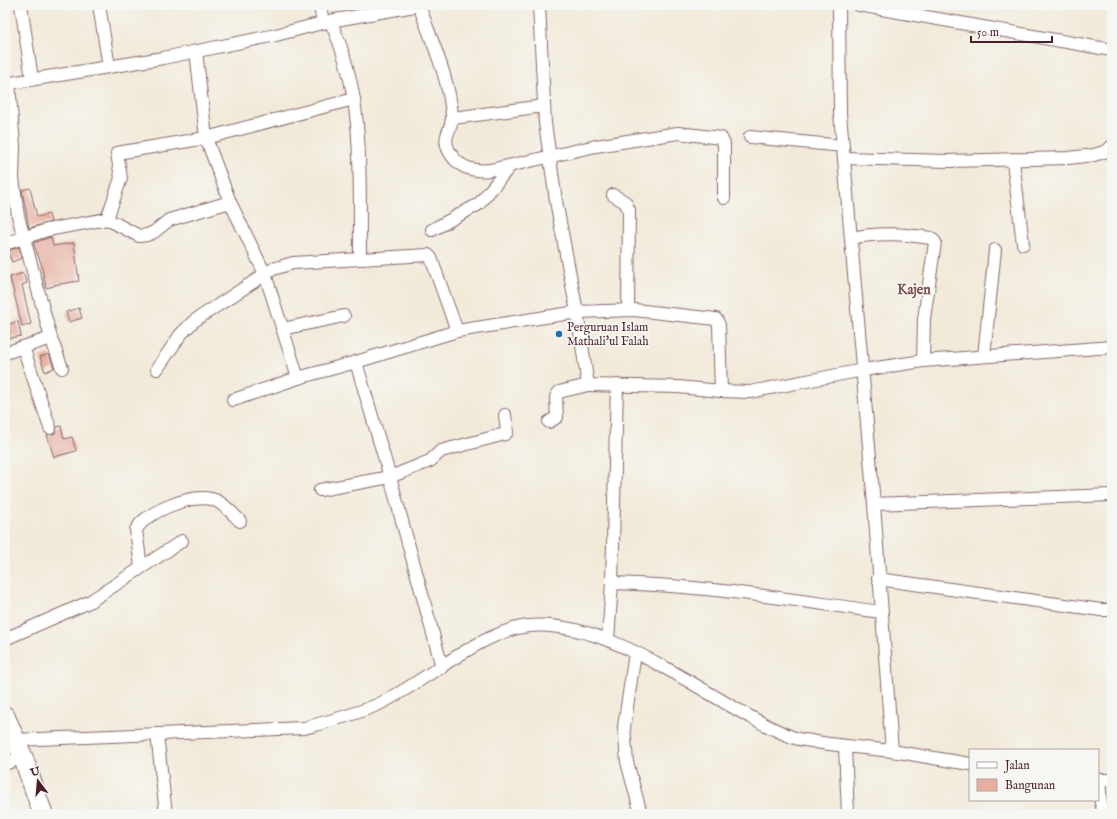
<svg xmlns="http://www.w3.org/2000/svg" width="1117" height="819" font-family="'IM FELL English',serif">
	<style>
		.building { fill: #e7afa0 }
		.lines { fill: none; stroke-linecap: round; stroke-linejoin: round }
		.minor-casing { stroke: #856668; stroke-width: 14 }
		.primary-casing { stroke: #856668; stroke-width: 21 }
		.minor { stroke: #fff; stroke-width: 12 }
		.primary { stroke: #fff; stroke-width: 19 }
		.poi-dot { fill: #1f6fb2; stroke: #f6f6f2; stroke-width: 1.5 }
		.labels { text-anchor: middle; dominant-baseline: central; stroke-width: 3.5; stroke-linejoin: round; paint-order: stroke }
		.poi-label { font-size: 12px; fill: #4a1f2b; stroke: #f6f6f2; text-anchor: start }
		.quarter-label { font-size: 14px; font-weight: bold; fill: #815154; stroke: #f6f6f2 }
	</style>
	<rect width="100%" height="100%" fill="#f6f6f2"/>
	<filter id="ink" filterUnits="userSpaceOnUse"><feTurbulence type="fractalNoise" baseFrequency=".025" numOctaves="2"/><feDisplacementMap in="SourceGraphic" scale="8" xChannelSelector="R" yChannelSelector="G"/><feConvolveMatrix kernelMatrix="1 2 1 2 8 2 1 2 1" color-interpolation-filters="sRGB"/></filter>
	<filter id="wash" filterUnits="userSpaceOnUse"><feTurbulence type="fractalNoise" baseFrequency=".012" numOctaves="4" result="noise"/><feDisplacementMap in="SourceGraphic" scale="16" xChannelSelector="R" yChannelSelector="G"/><feGaussianBlur stdDeviation="0.9" result="paint"/><feColorMatrix in="noise" values="0 0 0 0 0 0 0 0 0 0 0 0 0 0 0 0 0 1.4 0 .05"/><feComposite in="paint" operator="in"/></filter>
	<g filter="url(#wash)">
		<rect width="100%" height="100%" fill="#f2ead9"/>
		<g id="blocks">
			<g class="building">
				<polygon points="30,188 37,217 49,214 51,222 29,228 22,190"/>
				<polygon points="51,237 53,246 74,243 79,281 54,285 54,286 46,288 41,263 33,243"/>
				<polygon points="19,247 22,258 12,262 7,251"/>
				<polygon points="23,273 27,283 22,285 31,324 22,326 10,277"/>
				<polygon points="79,308 82,318 69,322 66,312"/>
				<polygon points="18,321 21,336 5,339 5,326"/>
				<polygon points="49,354 54,368 45,372 40,357"/>
				<polygon points="61,426 64,439 72,437 76,451 54,457 47,435 55,433 57,427"/>
			</g>
		</g>
	</g>
	<g filter="url(#ink)">
		<use href="#blocks" fill-opacity="0" stroke="#856668" stroke-width="1"/>
		<g class="lines">
			<defs>
				<g id="minor">
					<polyline points="21,5 32,79"/>
					<polyline points="99,5 109,67"/>
					<polyline points="320,5 323,23"/>
					<path d="M419,5C431,40 450,80 452,116C453,130 441,135 449,151C458,168 473,172 490,170L596,146L678,133L721,138L724,144V198"/>
					<polyline points="539,5 545,123 556,201 577,312 588,385 678,387 721,391 750,392 863,370 923,361 1112,347"/>
					<polyline points="839,5 840,113 874,504 892,751"/>
					<polyline points="859,5 1112,50"/>
					<path d="M330,21C366,94 359,180 360,259"/>
					<polyline points="196,51 206,138 354,99"/>
					<polyline points="9,83 14,146 13,178 18,216 51,338 62,368"/>
					<polyline points="5,84 163,58 276,35 330,21 420,5"/>
					<polyline points="453,118 544,106"/>
					<polyline points="750,137 843,146"/>
					<polyline points="844,158 948,161 1068,158 1094,155 1107,151 1112,146"/>
					<polyline points="1013,161 1023,244"/>
					<polyline points="613,195 625,202 629,210 628,310"/>
					<polyline points="107,219 121,178 117,153 206,138 230,202"/>
					<polyline points="432,230 479,204 510,166"/>
					<path d="M851,238C879,232 903,234 931,238L935,242L924,319L923,361"/>
					<polyline points="5,244 47,230 107,219 139,236 147,235 154,232 169,220 230,202 265,274 298,378"/>
					<polyline points="282,329 344,316"/>
					<polyline points="23,347 50,428"/>
					<polyline points="5,353 51,338"/>
					<polyline points="984,356 995,250"/>
					<polyline points="157,369 181,334 194,321 273,269 293,263 428,255 431,258 457,331"/>
					<polyline points="233,400 298,378 356,362"/>
					<polyline points="549,422 557,417 556,397 559,392 588,385"/>
					<polyline points="320,490 390,477 430,461 441,451 505,434 507,432 505,415"/>
					<polyline points="874,504 1112,495"/>
					<path d="M141,567L136,530C145,512 191,494 211,499C222,501 232,513 240,521"/>
					<polyline points="878,579 1101,610 1112,610"/>
					<path d="M612,583C702,585 792,600 881,612"/>
					<polyline points="5,639 89,602 182,541"/>
					<polyline points="608,640 612,583 617,385"/>
					<polyline points="635,653 624,727 627,762 641,814"/>
					<polyline points="442,667 390,477 356,362 457,331 577,312 634,310 716,319 719,325 721,391"/>
					<polyline points="157,734 166,814"/>
					<path d="M14,740L304,728C329,721 355,715 379,704C424,683 480,631 529,626C617,619 712,705 792,737C799,740 808,740 816,742C841,746 866,748 892,751C918,755 944,760 970,764"/>
					<polyline points="845,747 848,814"/>
					<polyline points="5,764 23,757"/>
					<polyline points="1098,780 1112,780"/>
					<polyline points="1099,780 1101,803 1104,814"/>
				</g>
				<polyline id="primary" points="5,716 23,757 43,814"/>
			</defs>
			<use href="#minor" class="minor-casing"/>
			<use href="#primary" class="primary-casing"/>
			<use href="#minor" class="minor"/>
			<use href="#primary" class="primary"/>
		</g>
	</g>
	<circle class="poi-dot" cx="559" cy="334" r="4"/>
	<g class="labels">
		<g class="poi-label">
			<text x="567" y="327">Perguruan Islam<tspan x="567" dy="14">Mathali'ul Falah</tspan></text>
		</g>
		<g class="quarter-label">
			<text x="914" y="290">Kajen</text>
		</g>
	</g>
	<rect width="1117" height="819" fill="none" stroke="#f6f6f2" stroke-width="20"/>
	<rect x="969" y="749" width="130" height="52" fill="#f6f6f2" stroke="#b1a0a2"/>
	<rect x="977" y="762" width="20" height="6" fill="#ffffff" stroke="#b1a0a2"/>
	<text x="1005" y="769" font-size="12" fill="#4a1f2b">Jalan</text>
	<rect x="977" y="779" width="20" height="12" fill="#e7afa0" stroke="#b1a0a2"/>
	<text x="1005" y="789" font-size="12" fill="#4a1f2b">Bangunan</text>
	<g transform="translate(38 781) rotate(344)" stroke="#f6f6f2" stroke-width="3" paint-order="stroke">
	<path d="M0-3L7 15L0 10L-7 15Z" fill="#4a1f2b"/>
	<text y="-6" font-size="11" font-weight="bold" text-anchor="middle" fill="#4a1f2b">U</text>
	</g>
	<path d="M971 36v6h81v-6" fill="none" stroke="#4a1f2b" stroke-width="2"/>
	<text x="977" y="36" font-size="12" fill="#4a1f2b" stroke="#f6f6f2" stroke-width="3" paint-order="stroke">50 m</text>
</svg>
